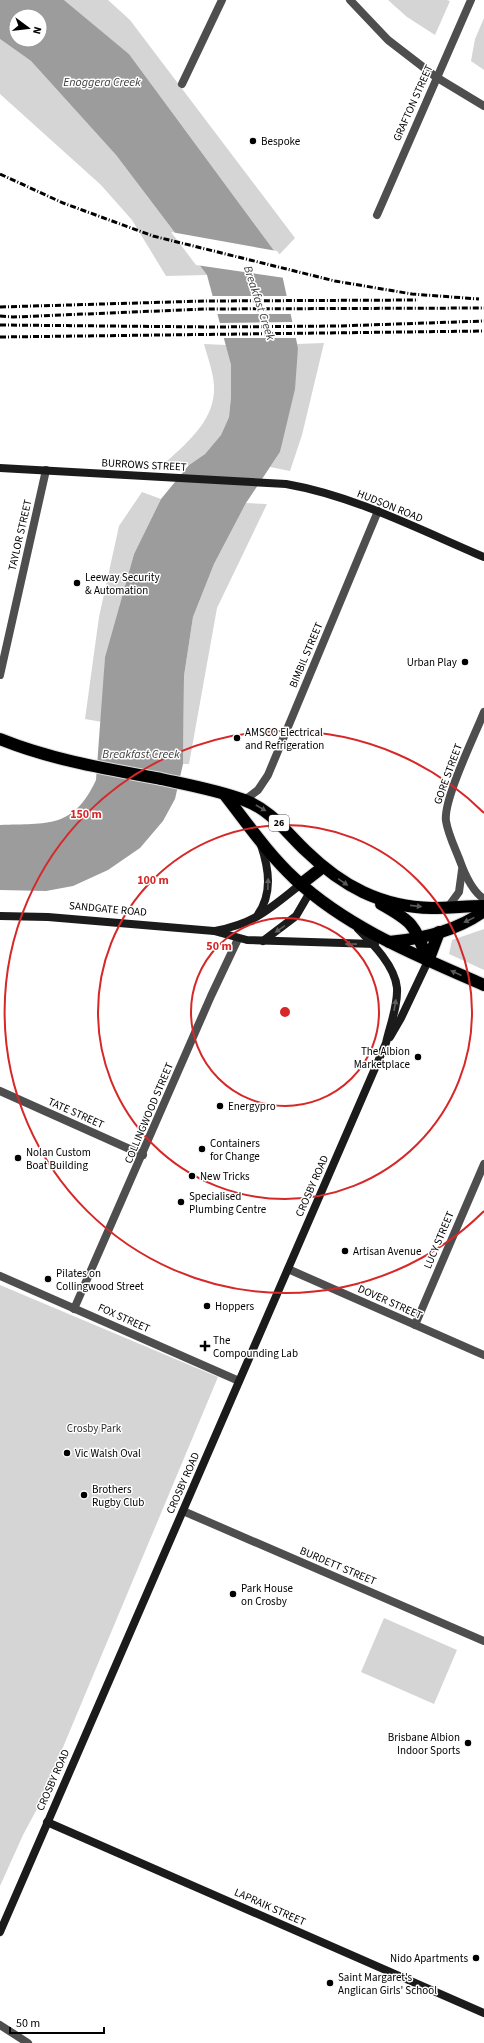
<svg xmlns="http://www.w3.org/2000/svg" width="484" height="2043" font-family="'Source Sans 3',sans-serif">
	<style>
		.green { fill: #d5d5d5 }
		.water { fill: #9c9c9c; fill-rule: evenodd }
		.pier { fill: #fff }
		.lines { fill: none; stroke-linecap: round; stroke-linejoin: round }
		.highway-casing { stroke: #dbdbdb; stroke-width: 14 }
		.street { stroke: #4e4e4e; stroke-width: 8 }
		.secondary { stroke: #1b1b1b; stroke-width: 8 }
		.highway { stroke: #000; stroke-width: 12 }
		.rail { stroke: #000; stroke-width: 3; stroke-dasharray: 6 2 1 2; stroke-linecap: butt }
		.oneway { fill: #595959 }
		.oneway2 { fill: #5f5f5f }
		.ring { fill: none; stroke: #d62828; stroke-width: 2 }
		.poi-dot { fill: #000; stroke: #fff; stroke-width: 1.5 }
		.labels { text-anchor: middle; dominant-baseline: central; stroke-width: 3; stroke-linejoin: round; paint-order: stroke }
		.shield { fill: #fff; stroke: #4c4c4c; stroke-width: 1 }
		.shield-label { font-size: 10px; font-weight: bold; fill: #000 }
		.street-label { font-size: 11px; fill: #000; stroke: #fff }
		.poi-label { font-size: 11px; fill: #000; stroke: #fff; text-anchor: start }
		.park-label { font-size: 11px; fill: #2c2c2c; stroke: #fff }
		.water-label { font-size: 12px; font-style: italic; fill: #3d3d3d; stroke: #fff }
		.centre { fill: #d62828; stroke: #fff; stroke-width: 2 }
		.ring-label { font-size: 12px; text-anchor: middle; font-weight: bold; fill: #d62828; stroke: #fff; stroke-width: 3; stroke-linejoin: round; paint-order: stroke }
	</style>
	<rect width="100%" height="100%" fill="#fff"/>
	<g class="green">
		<polygon points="64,0 108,0 130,20 295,238 278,256 129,54"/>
		<polygon points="388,0 447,0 450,1 435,35 407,17"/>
		<polygon points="484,18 484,70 471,61 475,39"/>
		<polygon points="0,39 31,61 116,155 207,275 166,276 132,220 101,185 0,94"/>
		<polygon points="324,343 302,435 290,471 270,467 280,452 298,348 297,344"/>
		<path d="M204,344L226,345L231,365V397L229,417L221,435L205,454L189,465H163C184,445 212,424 214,392C215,376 208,359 204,344Z"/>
		<polygon points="142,492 161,499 134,554 105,657 102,722 85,719 99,617 119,526"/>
		<polygon points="246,503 267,504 217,608 189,764 183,764 184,676 193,617 214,564"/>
		<polygon points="484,929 484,970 449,954 452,940"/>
		<polygon points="0,1285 218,1377 38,1807 23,1835 0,1886"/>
		<polygon points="384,1618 457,1650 434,1704 361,1672"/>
	</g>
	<path class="water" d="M0,0H64L129,54L278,256L298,348L295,389L280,452L246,503L214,564L193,617L184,676L183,764L175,799L163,821L140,848L108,870L73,886L46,891L0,890V825C48,823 73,829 96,780L105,657L134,554L161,499L189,465L205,454L221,435L229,417L231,397V365L207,275L116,155L31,61L0,39ZM16,16H40V40H16Z"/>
	<g class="pier">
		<polygon points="171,232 277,251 280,255 285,278 196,265"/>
		<polygon points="211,296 289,296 293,314 216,314"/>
		<polygon points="294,322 298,338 223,338 218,323"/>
	</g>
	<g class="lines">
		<defs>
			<g id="highway">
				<path d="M0,739C52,760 107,769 161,779C189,785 217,790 244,800C271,810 285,831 306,851C342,886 381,907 432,908C450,908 467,906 484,906"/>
				<path d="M225,795C247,823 268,854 295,879C349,929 418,956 484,985"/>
				<polyline points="301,884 323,867"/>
				<path d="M381,904C415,923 414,925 428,961"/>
				<path d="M389,942C421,939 458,930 484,911"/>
				<polyline points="428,961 439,932"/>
			</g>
		</defs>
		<use href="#highway" class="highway-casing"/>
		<g class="street">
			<polyline points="350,0 388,40 436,77 484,106"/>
			<polyline points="182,84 222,0"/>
			<polyline points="377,215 471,0"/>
			<polyline points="0,675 46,470"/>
			<path d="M484,712C475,735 443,800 446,821C448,834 455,848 460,861C465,875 472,891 484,899"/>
			<polyline points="245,800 258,790 268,775 378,511"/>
			<polyline points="448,907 459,892 462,870"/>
			<polyline points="0,1091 143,1155"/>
			<polyline points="288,1269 484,1355"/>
			<polyline points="0,1276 239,1381"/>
			<polyline points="74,1309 211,996 238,939"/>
			<polyline points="415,1325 484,1164"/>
			<polyline points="183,1511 484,1641"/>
			<polyline points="0,2025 28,2043"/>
		</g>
		<g class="secondary">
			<path d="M0,468L286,484C355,496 420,530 484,557"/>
			<polyline points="0,916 48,917 214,931 247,940 375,944"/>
			<path d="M257,916C273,894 269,869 261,845"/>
			<path d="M215,931C256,923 269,909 301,884"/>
			<polyline points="263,941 296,916 310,892"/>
			<polyline points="390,1037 401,1018 428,961"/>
			<polyline points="47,1822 484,2013"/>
			<path d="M0,1932L386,1043C390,1025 398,1006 397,988C395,966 373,944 358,929"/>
		</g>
		<use href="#highway" class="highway"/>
		<g class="rail">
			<polyline points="0,174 63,203 153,236 335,281 412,294 479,299"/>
			<polyline points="0,307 205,301 418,300"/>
			<polyline points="0,316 13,317 205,309 484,308"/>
			<polyline points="0,325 215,327 339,326 484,321"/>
			<polyline points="0,337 484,331"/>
		</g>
	</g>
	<defs><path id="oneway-solid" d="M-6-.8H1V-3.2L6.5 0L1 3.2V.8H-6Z"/></defs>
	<g class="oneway">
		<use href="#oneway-solid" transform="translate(261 808) rotate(30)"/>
		<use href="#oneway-solid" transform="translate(343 882) rotate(34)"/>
		<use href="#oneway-solid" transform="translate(416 906) rotate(6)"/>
		<use href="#oneway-solid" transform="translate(469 920) rotate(154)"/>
		<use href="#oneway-solid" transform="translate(456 973) rotate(-156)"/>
	</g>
	<g class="oneway2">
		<use href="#oneway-solid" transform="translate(268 884) rotate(-88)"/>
		<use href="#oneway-solid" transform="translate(280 929) rotate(146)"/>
		<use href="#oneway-solid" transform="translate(351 944) rotate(-179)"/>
		<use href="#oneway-solid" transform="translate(395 1005) rotate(-80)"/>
	</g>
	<g class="ring">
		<circle cx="285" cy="1012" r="94"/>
		<circle cx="285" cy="1012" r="187"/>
		<path d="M484 1211A281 281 0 1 1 484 813"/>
	</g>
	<g class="poi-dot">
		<circle cx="253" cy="141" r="4"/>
		<circle cx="77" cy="583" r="4"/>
		<circle cx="465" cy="662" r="4"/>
		<circle cx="237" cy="738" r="4"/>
		<circle cx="418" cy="1057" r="4"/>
		<circle cx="220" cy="1106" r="4"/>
		<circle cx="202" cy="1149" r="4"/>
		<circle cx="18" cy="1158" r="4"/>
		<circle cx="192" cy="1176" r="4"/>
		<circle cx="181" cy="1202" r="4"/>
		<circle cx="345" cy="1251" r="4"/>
		<circle cx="48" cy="1279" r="4"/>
		<circle cx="207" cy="1306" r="4"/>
		<path d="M203 1340h4v4h4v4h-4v4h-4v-4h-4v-4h4z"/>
		<circle cx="67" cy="1453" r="4"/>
		<circle cx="84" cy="1495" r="4"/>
		<circle cx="233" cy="1594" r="4"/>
		<circle cx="468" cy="1743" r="4"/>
		<circle cx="476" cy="1958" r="4"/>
		<circle cx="330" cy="1983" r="4"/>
	</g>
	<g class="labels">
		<rect class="shield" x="269" y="815" width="20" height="16" rx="3"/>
		<g class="shield-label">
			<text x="279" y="823">26</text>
		</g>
		<g class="street-label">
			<text transform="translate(413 103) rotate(-66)">GRAFTON STREET</text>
			<text transform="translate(144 465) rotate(3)">BURROWS STREET</text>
			<text transform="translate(390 506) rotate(22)">HUDSON ROAD</text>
			<text transform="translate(20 535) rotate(-77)">TAYLOR STREET</text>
			<text transform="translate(306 655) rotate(-67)">BIMBIL STREET</text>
			<text transform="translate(448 774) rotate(-70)">GORE STREET</text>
			<text transform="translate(108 909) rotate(5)">SANDGATE ROAD</text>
			<text transform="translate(76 1113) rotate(24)">TATE STREET</text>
			<text transform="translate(149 1113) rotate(-67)">COLLINGWOOD STREET</text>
			<text transform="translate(312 1186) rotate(-66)">CROSBY ROAD</text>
			<text transform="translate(439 1240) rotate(-67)">LUCY STREET</text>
			<text transform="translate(390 1302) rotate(24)">DOVER STREET</text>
			<text transform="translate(124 1318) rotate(24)">FOX STREET</text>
			<text transform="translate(183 1483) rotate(-66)">CROSBY ROAD</text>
			<text transform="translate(338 1566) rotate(23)">BURDETT STREET</text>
			<text transform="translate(53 1780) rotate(-66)">CROSBY ROAD</text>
			<text transform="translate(270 1907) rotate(24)">LAPRAIK STREET</text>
		</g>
		<g class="poi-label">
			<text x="261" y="141">Bespoke</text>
			<text x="85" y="577">Leeway Security<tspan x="85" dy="13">&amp; Automation</tspan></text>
			<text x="457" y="662" text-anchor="end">Urban Play</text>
			<text x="245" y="732">AMSCO Electrical<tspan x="245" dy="13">and Refrigeration</tspan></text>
			<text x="410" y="1051" text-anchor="end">The Albion<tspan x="410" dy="13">Marketplace</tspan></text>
			<text x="228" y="1106">Energypro</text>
			<text x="210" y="1143">Containers<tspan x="210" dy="13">for Change</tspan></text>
			<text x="26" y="1152">Nolan Custom<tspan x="26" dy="13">Boat Building</tspan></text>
			<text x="200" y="1176">New Tricks</text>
			<text x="189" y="1196">Specialised<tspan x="189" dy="13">Plumbing Centre</tspan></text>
			<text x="353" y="1251">Artisan Avenue</text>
			<text x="56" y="1273">Pilates on<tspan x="56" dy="13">Collingwood Street</tspan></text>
			<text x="215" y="1306">Hoppers</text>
			<text x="213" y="1340">The<tspan x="213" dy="13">Compounding Lab</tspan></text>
			<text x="75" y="1453">Vic Walsh Oval</text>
			<text x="92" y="1489">Brothers<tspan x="92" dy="13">Rugby Club</tspan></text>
			<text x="241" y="1588">Park House<tspan x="241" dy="13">on Crosby</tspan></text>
			<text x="460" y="1737" text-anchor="end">Brisbane Albion<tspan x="460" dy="13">Indoor Sports</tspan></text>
			<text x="468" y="1958" text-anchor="end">Nido Apartments</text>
			<text x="338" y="1977">Saint Margaret's<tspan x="338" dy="13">Anglican Girls' School</tspan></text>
		</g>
		<g class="park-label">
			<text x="94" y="1428">Crosby Park</text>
		</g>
		<g class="water-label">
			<text x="102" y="82">Enoggera Creek</text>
			<text transform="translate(259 303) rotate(72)">Breakfast Creek</text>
			<text x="141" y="754">Breakfast Creek</text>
		</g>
	</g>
	<circle cx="285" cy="1012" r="6" class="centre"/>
	<g class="ring-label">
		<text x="86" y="818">150 m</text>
		<text x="153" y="884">100 m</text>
		<text x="219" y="950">50 m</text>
	</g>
	<g transform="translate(28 28) rotate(105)"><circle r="19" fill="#ffffff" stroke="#999999"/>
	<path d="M0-3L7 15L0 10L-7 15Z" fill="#000000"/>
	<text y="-6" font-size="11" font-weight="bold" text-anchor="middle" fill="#000000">N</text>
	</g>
	<path d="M10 2027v6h94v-6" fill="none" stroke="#000000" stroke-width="2"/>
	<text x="16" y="2027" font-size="12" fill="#000000" stroke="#ffffff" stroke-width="3" paint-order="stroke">50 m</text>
</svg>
